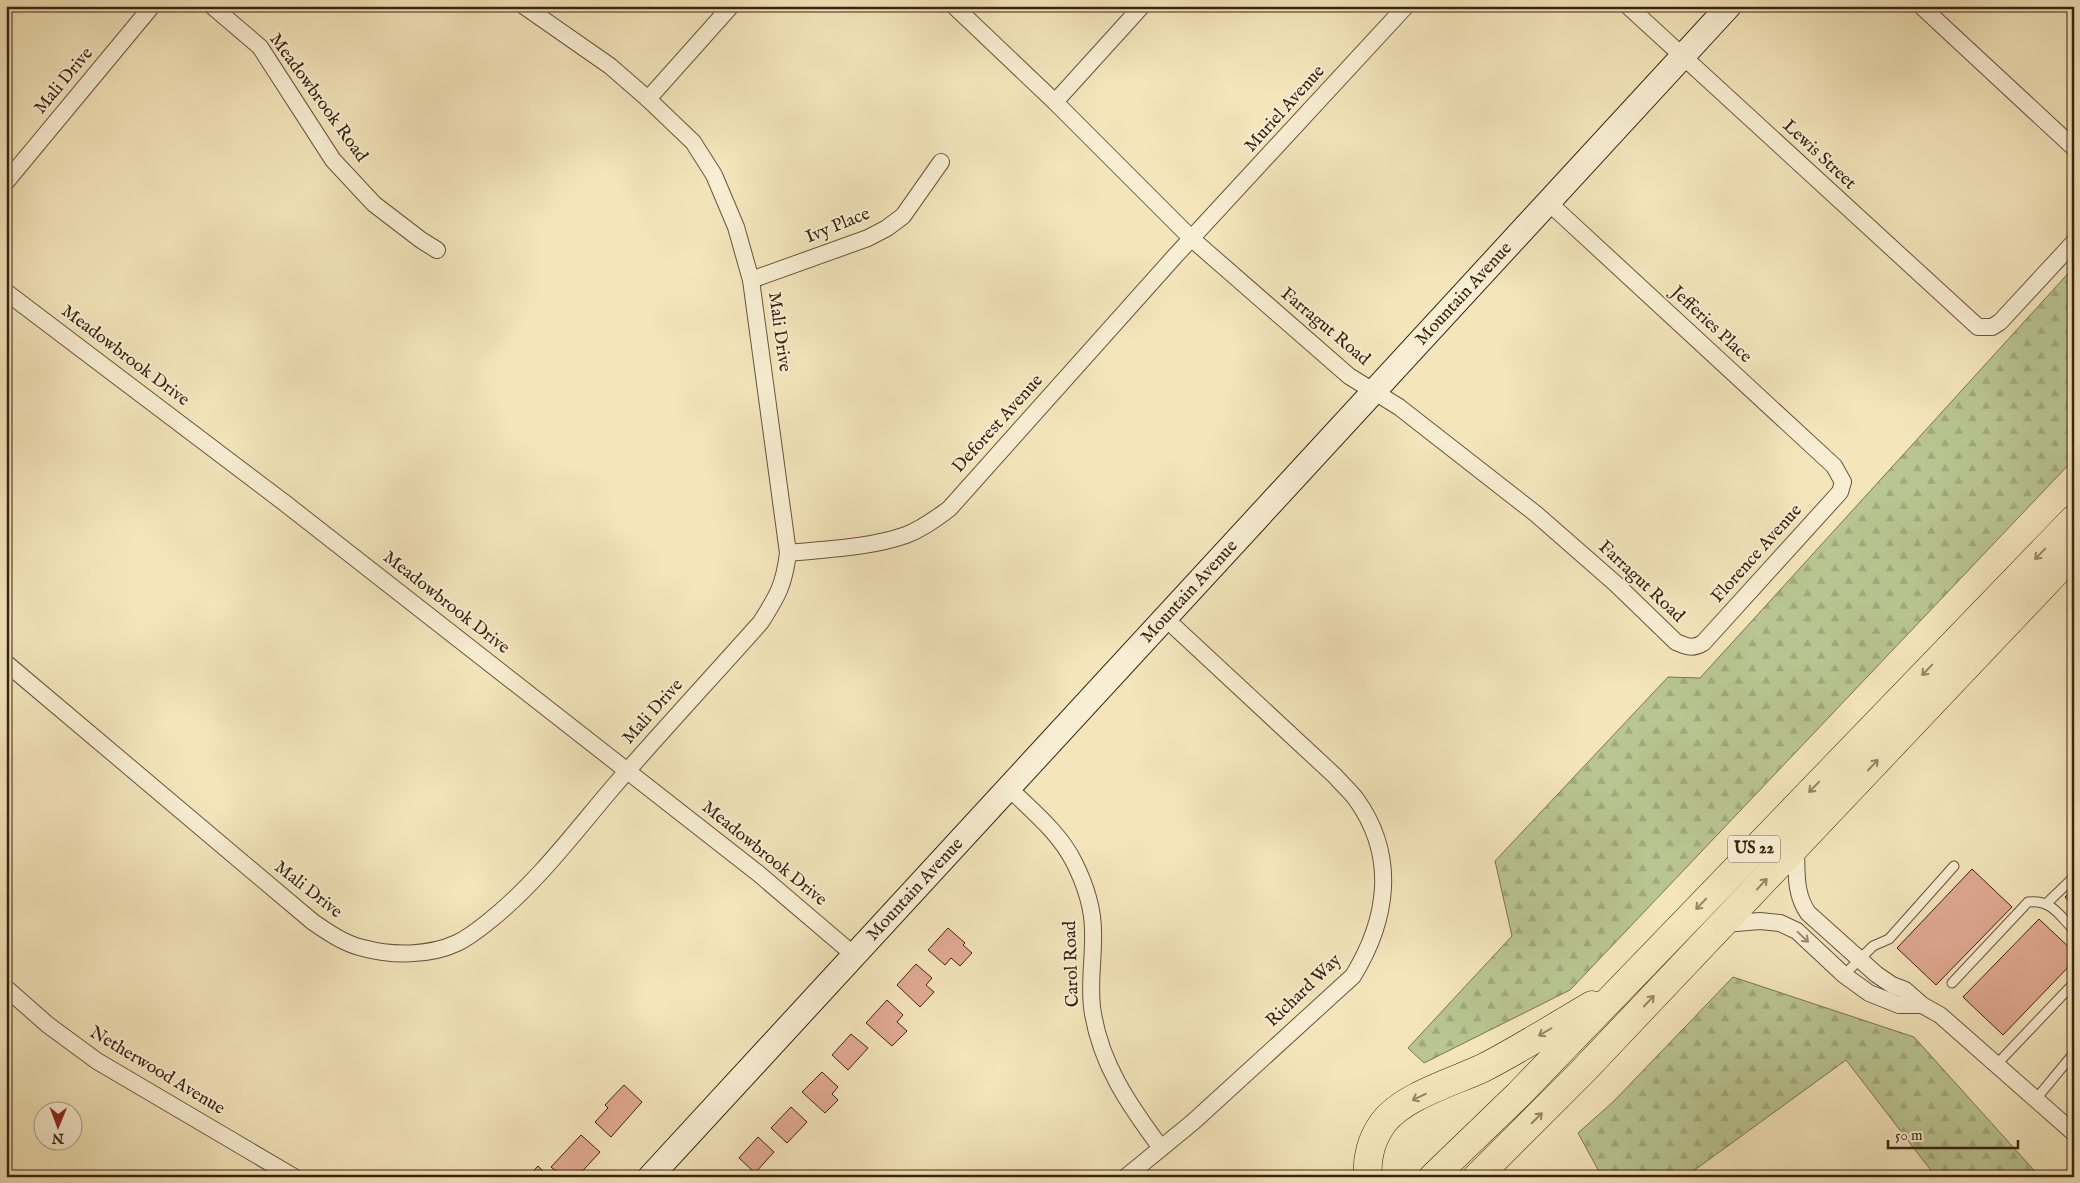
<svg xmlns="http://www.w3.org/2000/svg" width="2080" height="1183" font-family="'IM FELL English',serif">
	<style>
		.forest { fill: url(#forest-firs); stroke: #797452 }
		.building { fill: #e2aa95; stroke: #392311 }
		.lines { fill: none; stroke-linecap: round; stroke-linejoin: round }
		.lane-casing { stroke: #68543c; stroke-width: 11 }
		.street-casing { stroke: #68543c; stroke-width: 18 }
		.secondary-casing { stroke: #392311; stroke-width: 26 }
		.highway-casing { stroke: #392311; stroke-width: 29 }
		.lane { stroke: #f8eed3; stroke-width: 9 }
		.street { stroke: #f8eed3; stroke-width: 16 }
		.secondary { stroke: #f8eed3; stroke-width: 24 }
		.highway { stroke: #f4e5bb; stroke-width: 28 }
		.oneway { stroke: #968466 }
		.oneway2 { stroke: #988872 }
		.labels { text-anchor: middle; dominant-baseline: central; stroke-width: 4; stroke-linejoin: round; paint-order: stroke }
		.shield { fill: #f8eed3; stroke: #72604b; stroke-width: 1 }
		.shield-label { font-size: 16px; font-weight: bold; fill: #392311 }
		.street-label { font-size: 18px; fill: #392311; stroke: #f8eed3 }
	</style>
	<defs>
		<pattern id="forest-firs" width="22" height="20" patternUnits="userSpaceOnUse" patternTransform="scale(1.25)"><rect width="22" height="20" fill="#b9c592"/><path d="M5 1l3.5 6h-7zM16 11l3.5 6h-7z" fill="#a0a97d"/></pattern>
	</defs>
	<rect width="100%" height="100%" fill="#f4e5bb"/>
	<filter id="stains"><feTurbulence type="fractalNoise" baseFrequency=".004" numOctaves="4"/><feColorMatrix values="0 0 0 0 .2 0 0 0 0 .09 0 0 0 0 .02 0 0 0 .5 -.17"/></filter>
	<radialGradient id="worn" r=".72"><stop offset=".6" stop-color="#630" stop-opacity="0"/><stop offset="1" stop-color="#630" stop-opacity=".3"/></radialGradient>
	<g class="forest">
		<polygon points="2074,267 2074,459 1570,990 1424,1063 1408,1048 1512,936 1495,861 1668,677 1700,678"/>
		<polygon points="1733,977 1914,1037 2040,1177 1936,1177 1846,1060 1685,1177 1602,1177 1578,1133 1613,1102"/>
	</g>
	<g class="building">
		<polygon points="1972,869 2012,907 1936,985 1897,948"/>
		<polygon points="2074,889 2074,907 2065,897"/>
		<polygon points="2039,919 2074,952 2074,961 2003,1035 1963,997"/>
		<polygon points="948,928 965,943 963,945 972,953 960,966 951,958 945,965 928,950"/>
		<polygon points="916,964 932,978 926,985 934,992 920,1007 897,985"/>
		<polygon points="887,1000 903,1015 897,1022 907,1031 892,1046 866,1023"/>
		<polygon points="851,1034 868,1048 848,1070 832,1055"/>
		<polygon points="822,1072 838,1087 832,1094 838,1100 825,1113 802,1092"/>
		<polygon points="624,1085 642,1102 611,1137 595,1122 608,1108 605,1105"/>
		<polygon points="791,1107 807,1122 787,1143 771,1128"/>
		<polygon points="581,1135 600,1152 577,1177 563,1177 551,1167"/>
		<polygon points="758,1137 774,1152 755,1173 739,1158"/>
		<polygon points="538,1166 549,1177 528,1177"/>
	</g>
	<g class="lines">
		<defs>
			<g id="lane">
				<polyline points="2047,903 2074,877"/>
				<polyline points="1844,975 1873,946 1889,939 1954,866"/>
				<path d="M1952,983L2028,902C2051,899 2059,915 2074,930"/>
				<polyline points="1996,1065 2074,983"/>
				<polyline points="2036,1099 2074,1053"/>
			</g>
			<g id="street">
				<polyline points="212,6 260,47 333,160 374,204 421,240 437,250"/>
				<path d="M954,6L1055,102L1192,239L1349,376L1399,407L1536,514L1616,584L1676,642C1687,647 1693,649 1703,643L1840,492L1843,482L1834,466L1548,202"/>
				<polyline points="1628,6 1978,327 1992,327 2000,322 2074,242"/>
				<polyline points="1921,6 2074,148"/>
				<polyline points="648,99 731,6"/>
				<polyline points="1055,102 1142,6"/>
				<polyline points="6,182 152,6"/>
				<polyline points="751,280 868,238 887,228 903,216 941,162"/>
				<polyline points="6,292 286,504 759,874 854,955"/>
				<path d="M788,553C826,549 869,548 906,535C922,529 935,519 949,509L1176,255L1406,6"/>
				<path d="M6,663L313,922C329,933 345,944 363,948C392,956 429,956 457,943C468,938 478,930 488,922C536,884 574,833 614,786C662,731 712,677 761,622C778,595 784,585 788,553L751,280L736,227L714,175L693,142L648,99L610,66L524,6"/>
				<path d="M1009,788C1032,811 1059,832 1074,862C1084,882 1093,908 1093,931C1094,956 1089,981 1092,1007C1099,1062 1129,1105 1161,1148"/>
				<path d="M1796,847C1797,870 1794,893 1808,913L1876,974L1892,985L1905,990L1922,1005L1940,1015L2074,1133"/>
				<polyline points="1724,924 1760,921 1780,923 1797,931 1844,975 1869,993 1899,1005 1922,1005"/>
				<polyline points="6,988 48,1025 97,1061 294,1177"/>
				<path d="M1126,1177L1193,1122L1353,976C1388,919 1397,856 1356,799C1350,791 1342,784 1335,776L1165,618"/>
			</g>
			<g id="secondary">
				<path id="s1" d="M650,1177L1729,6"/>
			</g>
			<g id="highway">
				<path d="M1368,1177C1366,1158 1372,1138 1383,1123C1403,1096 1453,1082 1483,1068C1520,1049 1556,1026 1592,1005"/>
				<polyline points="1433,1177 1518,1095 2074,519"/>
				<polyline points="1477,1177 1584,1070 2074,553"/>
			</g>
		</defs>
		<use href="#lane" class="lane-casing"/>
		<use href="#street" class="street-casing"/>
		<use href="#secondary" class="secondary-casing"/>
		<use href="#highway" class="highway-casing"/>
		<use href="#lane" class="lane"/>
		<use href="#street" class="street"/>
		<use href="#secondary" class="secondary"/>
		<use href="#highway" class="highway"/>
	</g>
	<defs><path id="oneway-shaft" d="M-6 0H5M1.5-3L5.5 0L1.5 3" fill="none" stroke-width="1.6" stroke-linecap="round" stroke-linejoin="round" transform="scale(1.25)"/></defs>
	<g class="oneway">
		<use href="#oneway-shaft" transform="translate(2040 554) rotate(134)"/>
		<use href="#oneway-shaft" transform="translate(1927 670) rotate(134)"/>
		<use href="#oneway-shaft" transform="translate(1873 765) rotate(-47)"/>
		<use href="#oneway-shaft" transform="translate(1814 787) rotate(134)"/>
		<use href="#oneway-shaft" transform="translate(1762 884) rotate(-47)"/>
		<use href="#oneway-shaft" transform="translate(1701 904) rotate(134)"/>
		<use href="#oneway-shaft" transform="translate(1649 1001) rotate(-47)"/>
		<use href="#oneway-shaft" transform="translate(1545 1032) rotate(150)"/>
		<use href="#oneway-shaft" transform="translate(1419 1097) rotate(155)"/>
		<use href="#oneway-shaft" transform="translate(1537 1118) rotate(-45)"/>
	</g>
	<use class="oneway2" href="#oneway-shaft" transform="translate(1803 937) rotate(43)"/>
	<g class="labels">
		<rect class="shield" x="1728" y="835.5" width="52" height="27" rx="4"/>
		<g class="shield-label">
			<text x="1754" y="849">US 22</text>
		</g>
		<g class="street-label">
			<text transform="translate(64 81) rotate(-50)">Mali Drive</text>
			<text transform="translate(318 98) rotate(54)">Meadowbrook Road</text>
			<text transform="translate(1285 109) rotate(-48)">Muriel Avenue</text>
			<text transform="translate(1819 155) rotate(43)">Lewis Street</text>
			<text transform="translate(838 226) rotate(-22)">Ivy Place</text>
			<text stroke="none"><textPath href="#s1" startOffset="1201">Mountain Avenue</textPath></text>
			<text transform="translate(1711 325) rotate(43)">Jefferies Place</text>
			<text transform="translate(1325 327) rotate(40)">Farragut Road</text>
			<text transform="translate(779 332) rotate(82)">Mali Drive</text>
			<text transform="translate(125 356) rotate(37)">Meadowbrook Drive</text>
			<text transform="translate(998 424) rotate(-48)">Deforest Avenue</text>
			<text transform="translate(1757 554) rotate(-48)">Florence Avenue</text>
			<text transform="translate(1641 582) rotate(43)">Farragut Road</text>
			<text stroke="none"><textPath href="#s1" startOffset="796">Mountain Avenue</textPath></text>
			<text transform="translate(446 603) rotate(38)">Meadowbrook Drive</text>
			<text transform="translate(653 712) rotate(-48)">Mali Drive</text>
			<text transform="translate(764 854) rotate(39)">Meadowbrook Drive</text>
			<text stroke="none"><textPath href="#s1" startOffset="391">Mountain Avenue</textPath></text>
			<text transform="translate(308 890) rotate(38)">Mali Drive</text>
			<text transform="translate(1072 964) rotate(-92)">Carol Road</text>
			<text transform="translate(1304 991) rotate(-44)">Richard Way</text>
			<text transform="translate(157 1071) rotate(31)">Netherwood Avenue</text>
		</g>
	</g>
	<rect width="2080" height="1183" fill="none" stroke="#f4e5bb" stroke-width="25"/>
	<rect x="8" y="8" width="2065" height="1168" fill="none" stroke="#392311" stroke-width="2.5"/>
	<rect x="12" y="12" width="2055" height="1158" fill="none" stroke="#392311"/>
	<g transform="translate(58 1126) rotate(181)"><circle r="24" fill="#f8eed3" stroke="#ac9d85"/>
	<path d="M0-4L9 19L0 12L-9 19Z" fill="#8f2418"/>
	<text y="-8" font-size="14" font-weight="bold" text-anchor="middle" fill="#392311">N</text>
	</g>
	<path d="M1888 1140v8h130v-8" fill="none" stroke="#392311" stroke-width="2.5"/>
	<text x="1895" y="1140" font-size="15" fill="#392311" stroke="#f8eed3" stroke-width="4" paint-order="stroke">50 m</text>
	<rect width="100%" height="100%" filter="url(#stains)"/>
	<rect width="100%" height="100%" fill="url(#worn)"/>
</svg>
